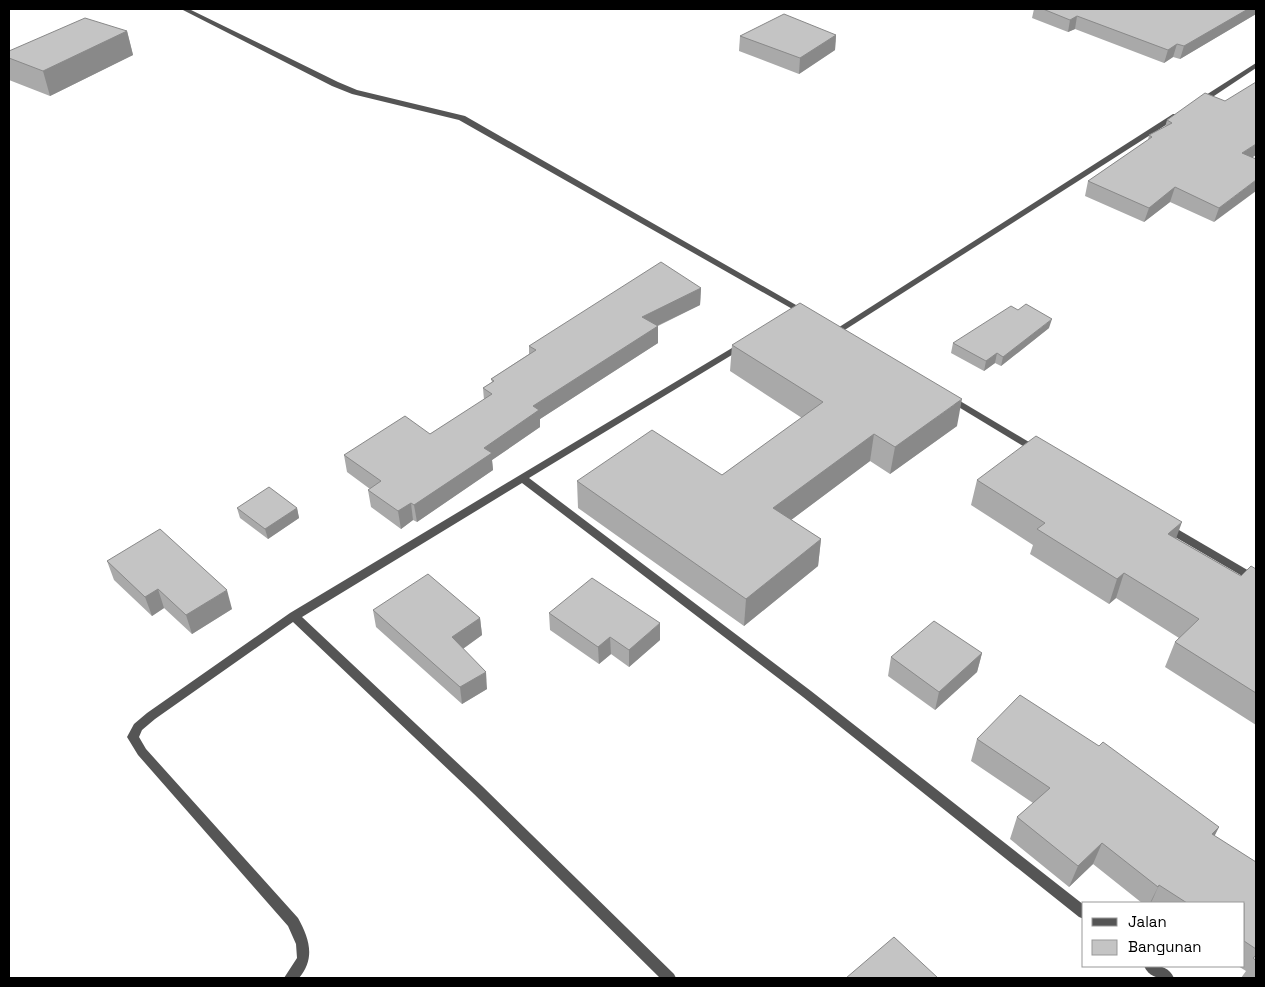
<svg xmlns="http://www.w3.org/2000/svg" width="1265" height="987" font-family="'Space Grotesk',sans-serif">
	<style>
		.lines { fill: none; stroke-linecap: round; stroke-linejoin: round }
		.street { fill: #555; fill-rule: evenodd }
		.wall { fill: #a9a9a9 }
		.shaded-wall { fill: #898989 }
		.building { fill: #c4c4c4; stroke: #898989 }
	</style>
	<rect width="100%" height="100%" fill="#fff"/>
	<g class="lines">
		<g class="street">
			<polygon points="181,9 189,9 338,82 357,90 465,116 810,313 809,315 803,315 459,120 352,94 332,86"/>
			<polygon points="1256,63 1256,68 1202,104 1195,102"/>
			<polygon points="1173,114 1176,114 1180,116 840,333 834,333 833,331"/>
			<path d="M742,342L745,343L746,345L745,347L529,478L811,691L1084,905V919L1079,917L803,697L522,483L302,617L482,786L674,974L676,978H660L474,794L293,622L155,719L142,730L139,737L146,749L298,918C309,938 316,958 299,978H284L297,958L296,944L288,926L138,755L127,737L134,724L147,713L290,613Z"/>
			<polygon points="950,395 1039,448 1041,450 1039,452 1033,452 947,400 945,398"/>
			<polygon points="1167,523 1256,575 1256,584 1163,530 1162,527"/>
			<path d="M1144,966C1156,965 1168,965 1174,978C1162,979 1150,979 1144,966Z"/>
		</g>
	</g>
	<g class="wall">
		<polygon points="1034,9 1256,9 1256,14 1180,59 1173,57 1164,63 1075,29 1068,32 1032,18"/>
		<polygon points="127,31 133,55 50,96 9,80 9,51"/>
		<polygon points="836,35 835,50 799,74 739,51 740,36"/>
		<polygon points="1167,120 1253,157 1214,222 1170,202 1144,222 1085,196 1088,181 1148,140 1149,135 1165,127"/>
		<polygon points="701,288 700,305 658,326 658,343 540,419 540,427 492,460 493,470 417,522 413,520 401,529 371,507 368,490 370,489 347,472 344,455 430,434 484,400 483,388 492,382 491,379 529,354 529,346"/>
		<polygon points="1049,328 1001,366 995,363 984,371 951,353 953,343"/>
		<polygon points="732,345 957,426 890,474 870,461 791,520 821,539 818,566 744,626 578,508 577,481 722,475 802,418 730,371"/>
		<polygon points="977,480 1176,538 1241,576 1256,569 1256,725 1165,667 1175,642 1179,638 1116,598 1109,604 1030,554 1033,545 971,505"/>
		<polygon points="237,508 297,508 299,518 268,539 240,518"/>
		<polygon points="107,561 232,609 192,634 164,608 152,616 114,580"/>
		<polygon points="373,610 480,618 482,635 463,649 487,689 462,704 376,627"/>
		<polygon points="549,613 660,640 629,667 611,654 599,664 550,630"/>
		<polygon points="982,653 977,672 935,710 888,676 891,657"/>
		<polygon points="977,739 1219,827 1214,836 1256,862 1256,978 1241,978 1246,971 1238,966 1244,966 1244,903 1142,903 1093,864 1069,887 1010,839 1017,817 1033,803 971,761"/>
	</g>
	<g class="shaded-wall">
		<polygon points="1248,9 1256,9 1256,14 1180,59 1184,46"/>
		<polygon points="1077,16 1075,29 1068,32 1070,20"/>
		<polygon points="127,31 133,55 50,96 43,71"/>
		<polygon points="836,35 835,50 799,74 800,58"/>
		<polygon points="1177,44 1173,57 1164,63 1168,50"/>
		<polygon points="1256,144 1256,155 1238,167 1242,153"/>
		<polygon points="1256,180 1256,191 1214,222 1219,208"/>
		<polygon points="1175,187 1170,202 1144,222 1149,208"/>
		<polygon points="701,288 700,305 642,333 642,317"/>
		<polygon points="1052,319 1049,328 1001,366 1003,357"/>
		<polygon points="658,326 658,343 540,419 540,427 492,460 493,470 417,522 414,505 533,406"/>
		<polygon points="997,353 995,363 984,371 986,361"/>
		<polygon points="962,399 957,426 890,474 895,447"/>
		<polygon points="874,434 870,461 771,535 773,508"/>
		<polygon points="411,503 413,520 401,529 398,511"/>
		<polygon points="297,508 299,518 268,539 265,529"/>
		<polygon points="1182,522 1173,547 1168,534"/>
		<polygon points="821,539 818,566 744,626 746,599"/>
		<polygon points="1124,573 1116,598 1109,604 1117,579"/>
		<polygon points="158,589 164,608 152,616 145,597"/>
		<polygon points="227,590 232,609 192,634 186,615"/>
		<polygon points="480,618 482,635 454,655 452,637"/>
		<polygon points="660,623 660,640 629,667 629,650"/>
		<polygon points="610,637 611,654 599,664 598,647"/>
		<polygon points="982,653 977,672 935,710 939,692"/>
		<polygon points="486,672 487,689 462,704 460,687"/>
		<polygon points="1219,827 1208,849 1212,834"/>
		<polygon points="1102,843 1093,864 1069,887 1078,866"/>
		<polygon points="1159,885 1151,903 1150,903"/>
	</g>
	<g class="building">
		<polygon points="1043,9 1248,9 1184,46 1177,44 1168,50 1077,16 1070,20"/>
		<polygon points="784,14 836,35 800,58 740,36"/>
		<polygon points="85,18 127,31 43,71 9,58 9,51"/>
		<polygon points="1256,82 1256,144 1242,153 1256,159 1256,180 1219,208 1175,187 1149,208 1088,181 1152,137 1149,135 1172,123 1167,120 1205,93 1225,101"/>
		<polygon points="661,262 701,288 642,317 658,326 533,406 539,410 484,448 492,453 414,505 411,503 398,511 368,490 381,481 344,455 405,416 430,434 492,394 483,388 494,381 491,379 536,350 529,346"/>
		<polygon points="800,303 962,399 895,447 874,434 773,508 821,539 746,599 577,481 652,430 722,475 823,402 732,345"/>
		<polygon points="1026,304 1052,319 1003,357 997,353 986,361 953,343 1011,306 1018,310"/>
		<polygon points="1036,436 1182,522 1168,534 1241,576 1251,566 1256,569 1256,693 1175,642 1199,619 1124,573 1117,579 1037,529 1045,523 977,480"/>
		<polygon points="269,487 297,508 265,529 237,508"/>
		<polygon points="160,529 227,590 186,615 158,589 145,597 107,561"/>
		<polygon points="428,574 480,618 452,637 486,672 460,687 373,610"/>
		<polygon points="592,578 660,623 629,650 610,637 598,647 549,613"/>
		<polygon points="934,621 982,653 939,692 891,657"/>
		<polygon points="1020,695 1099,746 1103,742 1219,827 1212,834 1256,862 1256,949 1244,941 1244,903 1187,903 1159,885 1158,887 1102,843 1078,866 1017,817 1050,788 977,739"/>
		<polygon points="894,937 938,978 846,978"/>
		<polygon points="1256,955 1256,961 1253,958"/>
	</g>
	<rect width="1265" height="987" fill="none" stroke="#000000" stroke-width="20"/>
	<rect x="1082" y="902" width="162" height="65" fill="#ffffff" stroke="#999999"/>
	<rect x="1092" y="918" width="25" height="8" fill="#555555" stroke="#999999"/>
	<text x="1128" y="927" font-size="15" fill="#000000">Jalan</text>
	<rect x="1092" y="940" width="25" height="15" fill="#c4c4c4" stroke="#999999"/>
	<text x="1128" y="952" font-size="15" fill="#000000">Bangunan</text>
</svg>
